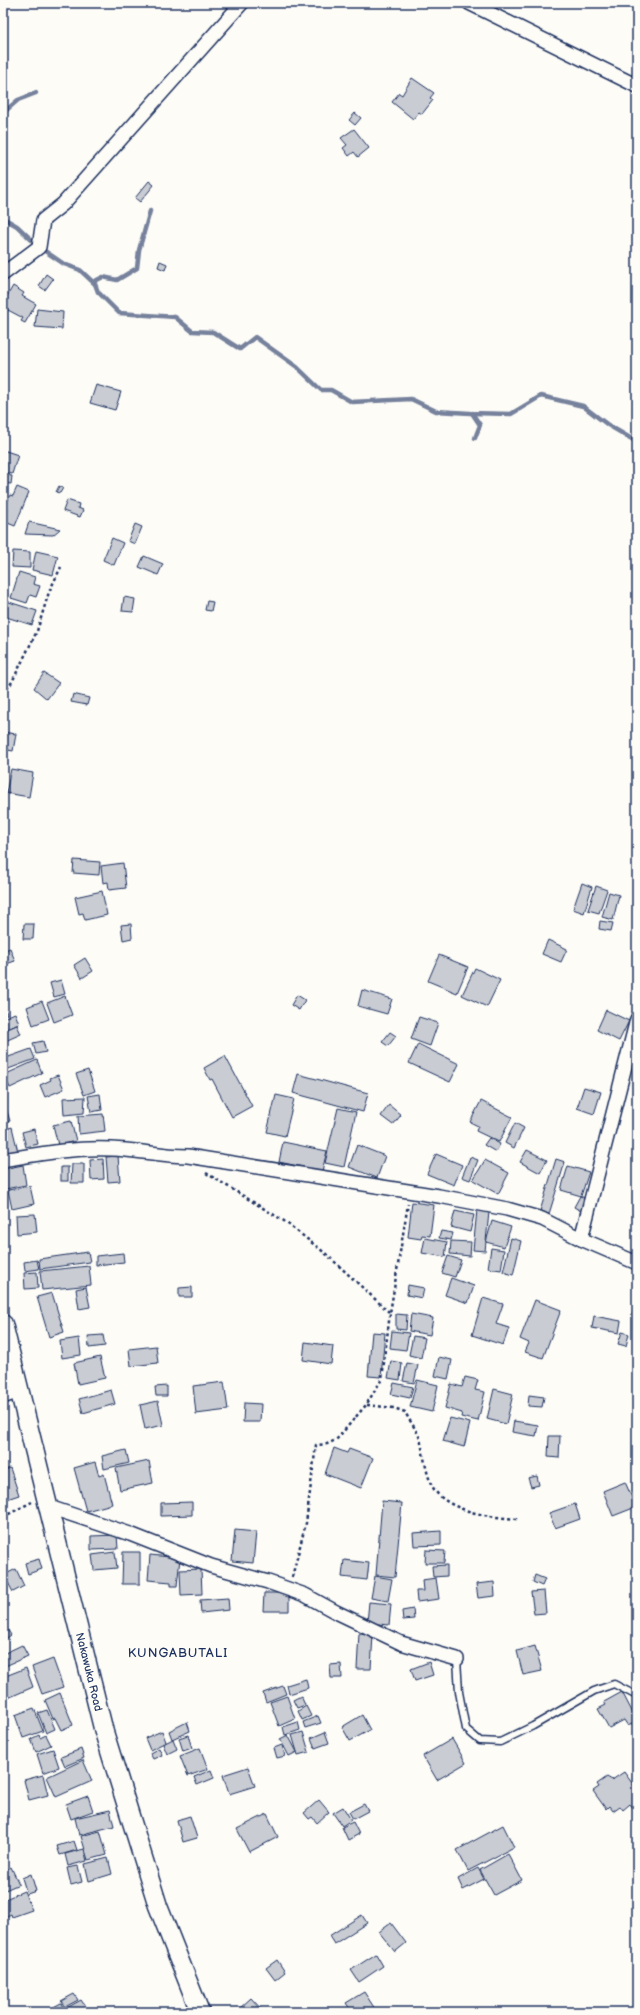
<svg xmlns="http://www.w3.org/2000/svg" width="640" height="2015" font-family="'Balsamiq Sans',sans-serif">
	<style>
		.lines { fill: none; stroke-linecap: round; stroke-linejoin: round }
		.stream { stroke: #76819c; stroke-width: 4.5 }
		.building { fill: #c9ccd3; stroke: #1b2f5e }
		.service-casing { stroke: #1b2f5e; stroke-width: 9 }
		.minor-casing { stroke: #1b2f5e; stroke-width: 16 }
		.secondary-casing { stroke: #1b2f5e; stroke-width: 21 }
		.path { stroke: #1b2f5e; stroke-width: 2.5; stroke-dasharray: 3 3; stroke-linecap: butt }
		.service { stroke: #fdfcf7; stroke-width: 6 }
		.minor { stroke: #fdfcf7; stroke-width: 13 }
		.secondary { stroke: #fdfcf7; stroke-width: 18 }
		.labels { text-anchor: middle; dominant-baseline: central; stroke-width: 4; stroke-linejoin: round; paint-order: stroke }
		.street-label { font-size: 11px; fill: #1b2f5e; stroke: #fdfcf7 }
		.quarter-label { font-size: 13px; letter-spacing: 1px; fill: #1b2f5e; stroke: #fdfcf7 }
	</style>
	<rect width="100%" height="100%" fill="#fdfcf7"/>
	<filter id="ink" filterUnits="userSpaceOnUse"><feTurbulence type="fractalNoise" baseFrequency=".025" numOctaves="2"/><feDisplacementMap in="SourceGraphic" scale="8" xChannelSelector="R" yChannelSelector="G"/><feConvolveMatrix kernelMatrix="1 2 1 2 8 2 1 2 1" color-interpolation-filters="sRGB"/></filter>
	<g filter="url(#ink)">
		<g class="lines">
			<g class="stream">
				<polyline points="3,113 18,100 36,93"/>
				<polyline points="3,216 5,219 17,226 39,247 64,264 80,270 95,284 98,292 119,313 175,317 192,331 213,332 240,349 255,337 297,367 321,390 331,390 352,402 411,399 436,411 470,413 511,414 541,396 583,406 608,425 637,442"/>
				<polyline points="93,282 103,277 117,280 137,268 139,250 150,211"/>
				<polyline points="472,413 480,425 475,438"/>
			</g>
		</g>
		<g class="building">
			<polygon points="412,78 434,93 430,98 433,100 422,114 419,112 413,119 392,102 399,93 402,95"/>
			<polygon points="355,113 361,118 355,125 349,120"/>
			<polygon points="354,129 369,148 358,157 354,152 349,156 343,148 347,145 341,138"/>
			<polygon points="149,181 154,185 140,202 135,198"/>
			<polygon points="160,261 167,264 165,270 158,267"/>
			<polygon points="46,274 53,279 45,290 39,286"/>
			<polygon points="13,286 24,293 22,296 36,304 25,323 21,321 23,318 8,310 7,312 3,310 3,303"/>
			<polygon points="37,309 63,312 62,329 35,327"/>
			<polygon points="96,385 121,392 115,410 90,403"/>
			<polygon points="3,450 18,455 12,474 3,472"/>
			<polygon points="3,475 12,476 11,484 3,483"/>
			<polygon points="59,486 63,488 60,493 56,492"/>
			<polygon points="17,487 29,492 15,526 3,521 8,509 5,507 10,495 13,496"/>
			<polygon points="67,500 79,504 78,508 83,510 80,517 63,511"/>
			<polygon points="29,522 60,529 53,535 25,534"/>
			<polygon points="135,524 142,527 135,544 128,541"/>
			<polygon points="112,538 123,543 114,565 103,560"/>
			<polygon points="13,551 30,552 30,568 12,567"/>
			<polygon points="36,551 58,556 53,575 32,570"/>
			<polygon points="144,556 163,564 158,575 139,567"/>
			<polygon points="19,572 35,577 33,584 40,586 36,597 30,595 27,603 11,598"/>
			<polygon points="124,597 135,599 133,612 122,611"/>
			<polygon points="3,600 37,611 32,625 3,616"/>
			<polygon points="207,601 213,602 211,611 205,610"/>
			<polygon points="44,673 59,683 47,699 34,688"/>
			<polygon points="73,694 89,698 87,705 71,702"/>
			<polygon points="3,732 16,734 13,751 3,749"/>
			<polygon points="11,769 33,773 29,797 6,793"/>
			<polygon points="74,860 100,862 99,875 73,873"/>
			<polygon points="123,863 126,888 109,890 108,882 103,883 101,866"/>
			<polygon points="582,883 592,887 584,913 573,909"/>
			<polygon points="596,886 607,890 599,913 588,910"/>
			<polygon points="102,891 107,915 85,920 83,913 79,914 75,897"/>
			<polygon points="609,892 619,895 613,920 602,917"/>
			<polygon points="600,921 613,923 611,931 599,929"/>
			<polygon points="24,924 34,924 33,939 23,939"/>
			<polygon points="131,924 132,938 123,940 121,925"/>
			<polygon points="548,940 567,949 561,962 542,954"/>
			<polygon points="10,948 15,961 3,965 3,951"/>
			<polygon points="439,955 468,967 457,993 428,981"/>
			<polygon points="85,958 93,971 82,978 74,965"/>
			<polygon points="475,968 500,980 487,1007 462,995"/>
			<polygon points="61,980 65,994 54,997 50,983"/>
			<polygon points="362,990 392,999 387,1014 358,1006"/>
			<polygon points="297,995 305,1000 299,1010 291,1005"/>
			<polygon points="65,996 72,1015 54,1022 47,1003"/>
			<polygon points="42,1001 49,1019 33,1025 27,1007"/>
			<polygon points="3,1003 7,1014 3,1016"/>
			<polygon points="606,1010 629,1021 619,1041 597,1030"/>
			<polygon points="15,1013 19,1024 3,1030 3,1018"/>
			<polygon points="419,1017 438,1023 430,1046 411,1039"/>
			<polygon points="17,1025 21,1034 3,1042 3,1031"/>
			<polygon points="390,1032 396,1036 388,1046 382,1042"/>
			<polygon points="43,1041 46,1052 36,1054 33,1043"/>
			<polygon points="418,1044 459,1064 450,1082 409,1063"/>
			<polygon points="31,1049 35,1059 3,1071 3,1059"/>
			<polygon points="225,1056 252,1106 232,1117 212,1079 210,1080 204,1068"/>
			<polygon points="37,1060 42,1073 10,1088 4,1075"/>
			<polygon points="88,1070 95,1091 84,1095 76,1074"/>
			<polygon points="298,1074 368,1093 363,1112 293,1093"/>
			<polygon points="58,1075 64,1089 45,1097 40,1085 51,1080 50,1078"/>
			<polygon points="584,1087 601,1092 594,1114 577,1108"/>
			<polygon points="100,1094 102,1110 91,1112 88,1096"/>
			<polygon points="276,1095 294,1099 285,1136 267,1132"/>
			<polygon points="85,1097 84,1113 64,1115 63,1098"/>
			<polygon points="3,1098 10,1121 3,1123"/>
			<polygon points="481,1101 512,1117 499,1142 476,1131 478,1126 470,1122"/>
			<polygon points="389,1105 401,1115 393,1125 381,1116"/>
			<polygon points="338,1108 356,1112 344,1167 325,1163"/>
			<polygon points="103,1114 105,1131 79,1134 78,1116"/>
			<polygon points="71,1121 76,1141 58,1145 53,1125"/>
			<polygon points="515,1123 524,1128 514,1148 505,1143"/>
			<polygon points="12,1127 18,1152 3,1156 3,1130"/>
			<polygon points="34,1129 38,1144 26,1147 22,1132"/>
			<polygon points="489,1138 500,1144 496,1152 484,1145"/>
			<polygon points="283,1142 327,1151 322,1171 279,1162"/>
			<polygon points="357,1145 385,1156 377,1178 349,1167"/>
			<polygon points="527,1150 547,1160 540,1173 520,1162"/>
			<polygon points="436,1154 462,1165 454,1185 427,1174"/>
			<polygon points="118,1156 120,1181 108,1182 106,1157"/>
			<polygon points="470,1157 478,1160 470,1180 462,1177"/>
			<polygon points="103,1159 104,1179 91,1180 90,1160"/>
			<polygon points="556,1159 565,1162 549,1214 540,1211"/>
			<polygon points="485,1160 509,1173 498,1194 473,1180"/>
			<polygon points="72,1164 84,1164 84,1183 71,1183"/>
			<polygon points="23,1165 26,1185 5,1189 3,1169"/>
			<polygon points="568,1166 589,1172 581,1196 561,1190"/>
			<rect x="61" y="1167" width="7" height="14"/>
			<polygon points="30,1186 34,1204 12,1209 8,1190"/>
			<polygon points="580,1196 587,1199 581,1211 574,1207"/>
			<polygon points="412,1202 434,1205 430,1236 422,1235 421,1239 408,1237"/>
			<polygon points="637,1208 637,1219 633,1217"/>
			<polygon points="477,1210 489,1212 485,1251 473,1250"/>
			<polygon points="455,1211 474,1215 470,1232 451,1227"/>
			<polygon points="35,1214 37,1232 17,1234 16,1215"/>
			<polygon points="492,1221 511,1227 504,1247 486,1242"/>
			<polygon points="441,1231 453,1233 451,1240 439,1238"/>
			<polygon points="425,1238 447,1242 445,1257 422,1253"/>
			<polygon points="511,1238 521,1241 513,1275 503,1272"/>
			<polygon points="451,1241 471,1242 470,1256 450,1254"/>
			<polygon points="491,1248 504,1250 501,1270 488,1268"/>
			<polygon points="88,1252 90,1262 40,1269 39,1259"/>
			<polygon points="123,1253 124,1262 96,1265 96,1256"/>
			<polygon points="448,1256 461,1260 455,1277 442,1273"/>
			<polygon points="37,1260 39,1269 25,1271 24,1262"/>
			<polygon points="89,1266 91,1285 42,1290 40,1271"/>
			<polygon points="37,1272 38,1288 25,1289 24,1273"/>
			<polygon points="451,1278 474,1286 468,1303 445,1295"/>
			<polygon points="408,1285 424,1288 422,1298 407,1295"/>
			<polygon points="86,1287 90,1307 79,1309 76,1289"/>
			<polygon points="192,1287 192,1297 179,1297 179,1288"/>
			<polygon points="52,1293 64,1332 49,1337 37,1297"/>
			<polygon points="483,1298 503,1304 496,1324 509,1328 503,1345 472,1335"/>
			<polygon points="535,1300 561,1310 543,1358 525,1352 529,1343 520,1339"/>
			<polygon points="637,1304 637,1317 632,1315"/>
			<polygon points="396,1314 407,1315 406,1330 396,1329"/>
			<polygon points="411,1314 433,1318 430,1335 409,1331"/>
			<polygon points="594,1316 621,1321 619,1333 592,1328"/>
			<polygon points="392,1331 409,1333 406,1350 390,1348"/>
			<polygon points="372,1332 385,1333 381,1377 368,1376"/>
			<polygon points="622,1332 629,1334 626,1346 618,1344"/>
			<polygon points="103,1335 105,1346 89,1348 88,1336"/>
			<polygon points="413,1336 425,1338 421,1358 409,1355"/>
			<polygon points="79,1338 81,1355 62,1358 60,1341"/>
			<polygon points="305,1342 333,1346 331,1364 303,1360"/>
			<polygon points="156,1346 158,1363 131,1366 129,1349"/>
			<polygon points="100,1357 105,1378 78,1384 74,1363"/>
			<polygon points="439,1357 452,1360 448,1379 435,1376"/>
			<polygon points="391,1361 402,1363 400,1380 388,1378"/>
			<polygon points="407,1363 418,1365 414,1383 403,1381"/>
			<polygon points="465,1377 478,1380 475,1390 485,1392 478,1421 461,1417 462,1413 445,1408 451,1384 462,1387"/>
			<polygon points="417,1380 438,1385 432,1412 410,1407"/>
			<polygon points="224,1382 228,1410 196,1414 193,1386"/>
			<polygon points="394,1383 413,1387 410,1398 391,1394"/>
			<polygon points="167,1386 167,1396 156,1396 155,1387"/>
			<polygon points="494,1389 513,1394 506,1424 487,1419"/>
			<polygon points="111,1390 115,1404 83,1413 79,1399"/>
			<polygon points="529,1395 544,1397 542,1407 528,1406"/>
			<polygon points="158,1401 163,1425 145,1429 140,1405"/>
			<polygon points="244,1403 261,1404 260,1422 243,1422"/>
			<polygon points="450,1418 470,1423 464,1447 443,1441"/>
			<polygon points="514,1421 538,1425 536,1436 512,1432"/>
			<polygon points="549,1436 560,1436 559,1458 548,1457"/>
			<polygon points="334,1448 347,1453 349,1449 373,1458 361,1488 325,1474"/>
			<polygon points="126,1450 129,1463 104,1469 102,1456"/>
			<polygon points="149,1461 153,1483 120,1490 116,1468"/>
			<polygon points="95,1462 99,1476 104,1474 112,1504 86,1511 74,1468"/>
			<polygon points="10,1468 19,1495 4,1500 3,1471"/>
			<polygon points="537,1476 539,1485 531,1487 528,1478"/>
			<polygon points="625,1482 636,1507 613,1516 603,1491"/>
			<polygon points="382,1501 402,1503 395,1577 376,1575"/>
			<polygon points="192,1502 192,1515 161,1516 161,1503"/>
			<polygon points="575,1504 580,1519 555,1528 549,1513"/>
			<polygon points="235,1530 256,1532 253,1563 232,1561"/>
			<polygon points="441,1531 441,1545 414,1546 413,1533"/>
			<polygon points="117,1535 118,1549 91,1550 91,1536"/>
			<polygon points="426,1550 445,1551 444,1563 425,1563"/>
			<polygon points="115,1552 117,1568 94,1570 92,1555"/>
			<polygon points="123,1552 140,1552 140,1584 122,1584"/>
			<polygon points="150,1555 180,1558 177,1586 171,1586 171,1582 148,1580"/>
			<polygon points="39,1559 42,1569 28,1574 25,1563"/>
			<polygon points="344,1560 369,1563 367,1580 342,1577"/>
			<polygon points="447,1565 447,1576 433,1577 432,1566"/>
			<polygon points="16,1569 24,1586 13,1592 4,1575"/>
			<polygon points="201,1569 202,1594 181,1595 180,1570"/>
			<polygon points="535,1575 545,1579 542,1586 533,1582"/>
			<polygon points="375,1576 392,1579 388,1601 371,1598"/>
			<polygon points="436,1578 439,1599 417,1602 416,1591 423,1591 422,1580"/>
			<polygon points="494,1582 495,1596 478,1598 476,1584"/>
			<polygon points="544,1591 546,1613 534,1614 531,1592"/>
			<polygon points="264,1593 289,1593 289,1611 263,1611"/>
			<polygon points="228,1598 229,1610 201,1613 200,1600"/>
			<polygon points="369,1602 391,1604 389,1625 367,1623"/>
			<polygon points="413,1609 414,1619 403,1620 402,1611"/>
			<polygon points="5,1626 11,1635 3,1641 3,1627"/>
			<polygon points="359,1633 373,1634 371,1669 357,1669"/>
			<polygon points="22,1645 28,1656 3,1667 3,1654"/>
			<polygon points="535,1646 542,1671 523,1675 517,1651"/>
			<polygon points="53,1659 63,1687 42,1694 32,1667"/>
			<polygon points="429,1662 433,1675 415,1681 411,1669"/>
			<polygon points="341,1664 342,1678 331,1678 330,1665"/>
			<polygon points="26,1668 33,1687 8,1698 3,1684 3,1677"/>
			<polygon points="306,1679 308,1688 289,1694 287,1685"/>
			<polygon points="283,1686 286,1694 266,1702 263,1693"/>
			<polygon points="622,1692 637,1721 628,1726 624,1720 609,1728 598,1709 606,1705 604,1702"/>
			<polygon points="60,1693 73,1725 61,1730 55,1718 53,1719 45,1700"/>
			<polygon points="287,1696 295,1719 279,1726 270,1702"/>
			<polygon points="301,1696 305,1705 297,1708 293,1700"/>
			<polygon points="306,1706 311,1716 302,1720 298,1711"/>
			<polygon points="34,1708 43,1731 23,1738 15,1715"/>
			<polygon points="47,1710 55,1729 46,1733 38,1713"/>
			<polygon points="362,1715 370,1730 350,1741 342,1727"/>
			<polygon points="318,1716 321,1723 305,1728 303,1722"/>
			<polygon points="187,1722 190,1731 172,1739 169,1731"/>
			<polygon points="298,1722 300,1730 285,1735 283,1727"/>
			<polygon points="162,1731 166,1742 150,1750 145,1738"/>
			<polygon points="303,1732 309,1752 298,1755 292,1735"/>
			<polygon points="325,1732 329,1743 315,1748 311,1738"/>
			<polygon points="39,1735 40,1738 46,1735 51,1745 36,1752 31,1739"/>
			<polygon points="188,1735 192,1748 183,1751 179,1738"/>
			<polygon points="288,1735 297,1752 289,1756 280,1739"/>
			<polygon points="173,1739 177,1749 167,1754 163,1744"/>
			<polygon points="452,1739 466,1763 437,1780 423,1756"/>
			<polygon points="282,1745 285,1756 277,1758 274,1748"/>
			<polygon points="159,1748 162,1755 153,1759 150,1753"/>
			<polygon points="200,1748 208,1769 188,1776 180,1756"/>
			<polygon points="53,1749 59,1767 43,1773 37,1754"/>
			<polygon points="81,1749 84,1758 65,1766 61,1757"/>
			<polygon points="83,1760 92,1781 56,1797 47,1777"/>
			<polygon points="248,1767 255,1786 229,1794 223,1775"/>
			<polygon points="211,1770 214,1778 197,1785 194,1777"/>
			<polygon points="624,1772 637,1790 637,1807 634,1809 630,1804 623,1810 620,1806 613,1811 609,1806 606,1809 593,1791 599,1787 597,1784 607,1777 612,1780"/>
			<polygon points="43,1775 48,1795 29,1800 24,1780"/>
			<polygon points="88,1796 93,1811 71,1819 66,1804"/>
			<polygon points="319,1800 329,1812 317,1823 312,1817 309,1819 304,1813"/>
			<polygon points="364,1804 368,1811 353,1819 349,1812"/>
			<polygon points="343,1807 351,1820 342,1826 333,1813"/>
			<polygon points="110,1810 114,1826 79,1835 75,1818"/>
			<polygon points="267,1814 278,1837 249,1852 237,1829"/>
			<polygon points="190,1816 197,1838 183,1842 177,1820"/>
			<polygon points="353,1822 359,1834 348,1840 342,1827"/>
			<polygon points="503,1825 514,1847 468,1871 457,1850"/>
			<polygon points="100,1831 107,1855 88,1860 81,1836"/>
			<polygon points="74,1841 77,1850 60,1855 57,1846"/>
			<polygon points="84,1849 87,1861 68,1866 65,1854"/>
			<polygon points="508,1854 522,1880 494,1895 480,1870"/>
			<polygon points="108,1858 112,1874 89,1881 85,1864"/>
			<polygon points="78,1866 82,1882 71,1885 67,1868"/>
			<polygon points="11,1867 19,1884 3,1891 3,1871"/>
			<polygon points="478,1868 484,1879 463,1890 458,1879"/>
			<polygon points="31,1874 36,1891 27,1894 22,1878"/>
			<polygon points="24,1891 32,1910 12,1917 11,1914 3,1918 3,1900"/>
			<polygon points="362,1915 367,1923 334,1944 329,1936"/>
			<polygon points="391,1923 406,1943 395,1952 379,1932"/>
			<polygon points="376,1954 383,1966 359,1982 351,1970"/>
			<polygon points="277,1960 285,1972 275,1980 266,1968"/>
			<polygon points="364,1992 377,2012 352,2012 346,2003"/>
			<polygon points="74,1994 78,2000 65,2007 61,2001"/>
			<polygon points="251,1998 264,2012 244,2012 240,2008"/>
			<polygon points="81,2000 89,2012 67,2012 65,2009"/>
			<polygon points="61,2003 65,2012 50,2012 48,2010"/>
		</g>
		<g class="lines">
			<defs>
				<polyline id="service" points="457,1659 459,1692 466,1729 480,1741 500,1742 533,1726 594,1691 614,1684 637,1696"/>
				<g id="minor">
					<polyline points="469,3 637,86"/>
					<polyline points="3,274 39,247 43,220 63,204 242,3"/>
					<path d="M3,1160C39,1154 75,1147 112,1149C137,1150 162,1156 188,1156L439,1196L507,1209L542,1219L581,1239L637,1263"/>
					<polyline points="581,1239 637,1019"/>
					<polyline points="3,1397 19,1391"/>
					<polyline points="49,1507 130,1534 211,1566 268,1582 305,1595 336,1612 401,1643 457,1659"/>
				</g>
				<polyline id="secondary" points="3,1324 104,1732 158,1906 200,2012"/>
			</defs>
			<use href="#service" class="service-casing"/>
			<use href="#minor" class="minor-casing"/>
			<use href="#secondary" class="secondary-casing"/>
			<g class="path">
				<polyline points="3,694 12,682 37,631 49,592 61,567"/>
				<polyline points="206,1173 284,1221 325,1253 389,1312"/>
				<path d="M367,1405L394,1408L405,1412C409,1420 417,1430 420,1439C424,1453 426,1480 436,1492C452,1512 494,1518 519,1519"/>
				<polyline points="3,1517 32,1502"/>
				<polyline points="292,1577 306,1523 316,1445 327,1444 336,1440 366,1405 382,1379 390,1313 408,1204"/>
			</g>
			<use href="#service" class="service"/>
			<use href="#minor" class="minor"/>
			<use href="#secondary" class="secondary"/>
		</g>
	</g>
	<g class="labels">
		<g class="street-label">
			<text transform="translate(89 1672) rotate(76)">Nakawuka Road</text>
		</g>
		<g class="quarter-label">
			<text x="178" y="1653">KUNGABUTALI</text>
		</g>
	</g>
	<rect width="640" height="2015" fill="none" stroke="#fdfcf7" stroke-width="16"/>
	<rect x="8" y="8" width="624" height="1999" fill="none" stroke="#1b2f5e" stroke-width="1.5" filter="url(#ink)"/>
</svg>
